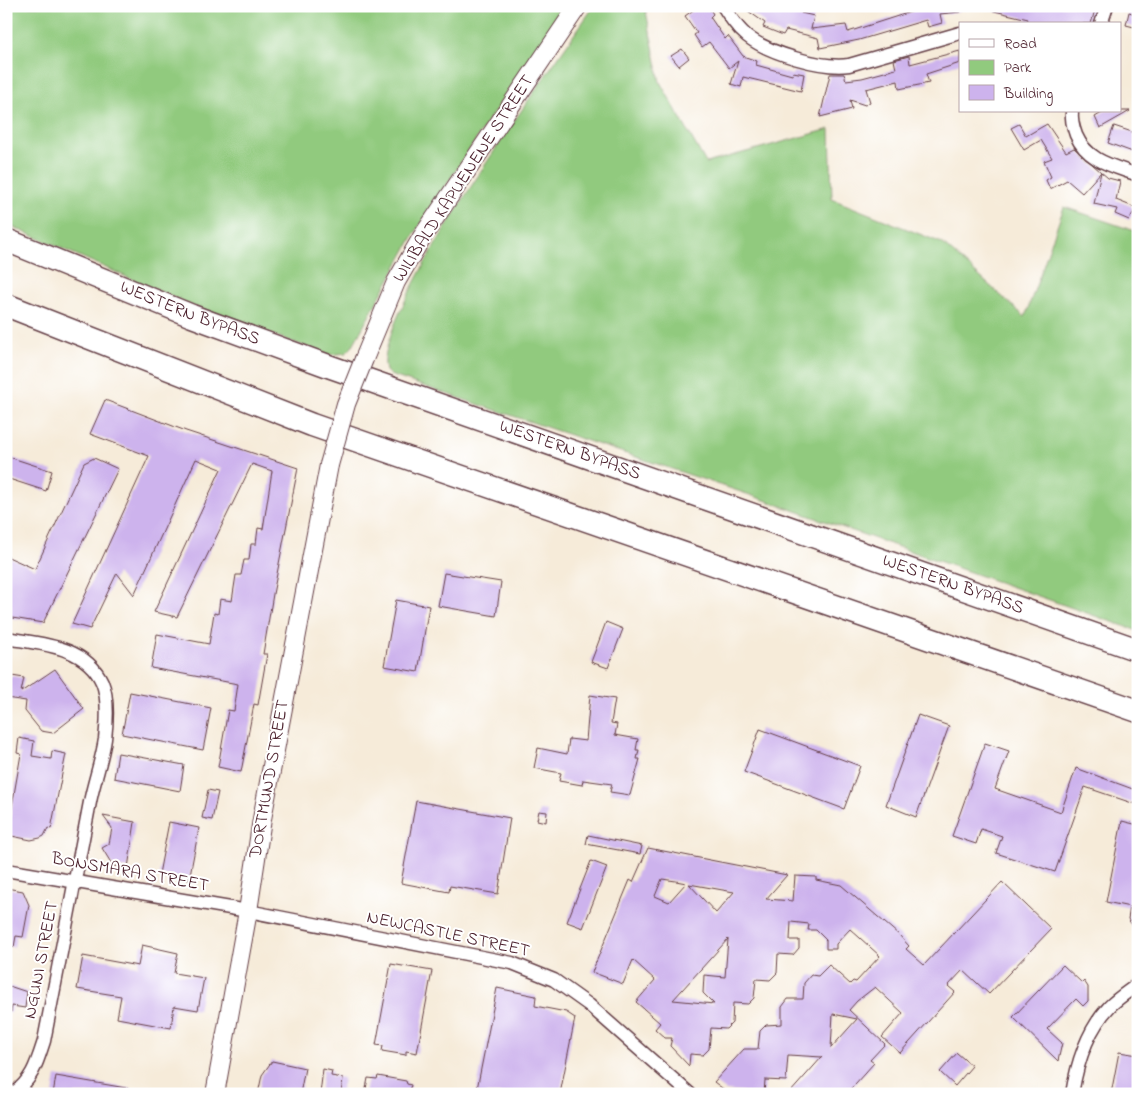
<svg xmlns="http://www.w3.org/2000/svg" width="1144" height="1100" font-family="'Indie Flower',sans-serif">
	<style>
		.green { fill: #91ca7e; stroke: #6e7454 }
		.building { fill: #cdb3ed; fill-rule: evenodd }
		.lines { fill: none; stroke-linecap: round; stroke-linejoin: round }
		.street-casing { stroke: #643e45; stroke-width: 15 }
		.secondary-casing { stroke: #643e45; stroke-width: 20 }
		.highway-casing { stroke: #643e45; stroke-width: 25 }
		.street { stroke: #fff; stroke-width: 12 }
		.secondary { stroke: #fff; stroke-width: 18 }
		.highway { stroke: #fff; stroke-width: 22 }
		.secondary-bridge-casing { stroke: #643e45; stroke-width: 20; stroke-linecap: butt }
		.secondary-bridge { stroke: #fff; stroke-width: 18 }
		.labels { text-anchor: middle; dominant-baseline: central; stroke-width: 4; stroke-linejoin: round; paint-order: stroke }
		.street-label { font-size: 18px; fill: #4a1f2b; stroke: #fff }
	</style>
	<rect width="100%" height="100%" fill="#fff"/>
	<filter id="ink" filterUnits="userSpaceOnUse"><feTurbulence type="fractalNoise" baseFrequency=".02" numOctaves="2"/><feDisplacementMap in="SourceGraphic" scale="10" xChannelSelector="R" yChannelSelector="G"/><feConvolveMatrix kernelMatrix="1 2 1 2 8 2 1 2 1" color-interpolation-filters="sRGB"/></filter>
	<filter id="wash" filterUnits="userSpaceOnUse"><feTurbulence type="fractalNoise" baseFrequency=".0096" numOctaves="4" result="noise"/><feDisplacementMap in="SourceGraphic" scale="20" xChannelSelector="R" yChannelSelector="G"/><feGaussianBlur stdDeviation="1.12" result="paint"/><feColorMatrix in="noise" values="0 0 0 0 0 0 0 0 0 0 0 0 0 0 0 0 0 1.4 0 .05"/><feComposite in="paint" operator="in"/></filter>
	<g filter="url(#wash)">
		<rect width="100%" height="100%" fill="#f6ebd9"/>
		<g class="green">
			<polygon points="6,6 566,6 509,89 415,233 352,347 346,353 329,355 195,307 6,224"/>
			<path d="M594,6H645L660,82L706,163L830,129L832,199L942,243L1025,317L1064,207L1138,232V631L753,496L390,375L386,371C368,319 557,60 594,6Z"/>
		</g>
		<g id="blocks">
			<g class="building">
				<polygon points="699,6 708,6 713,14 710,17 725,39 728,36 743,56 757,61 756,65 792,75 793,72 804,74 801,91 743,77 741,87 731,84 738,61 729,68 709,42 702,47 694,35 697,33 685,16"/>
				<polygon points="741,6 805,6 801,13 814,16 811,29 846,25 848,32 923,8 923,6 959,6 960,12 940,14 942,23 928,27 926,20 859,40 820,48 818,38 786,30 783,35 763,27 765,23"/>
				<polygon points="991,6 1096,6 1091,24 1026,24 1028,19 990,10"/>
				<polygon points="1129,12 1138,15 1138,28 1126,25"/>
				<polygon points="682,49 689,58 679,66 671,56"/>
				<polygon points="960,51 960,63 926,74 929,83 899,89 898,81 866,89 870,102 865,105 850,100 852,109 820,117 830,74 844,74 846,80 862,78 896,69 894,60 909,56 910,64"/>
				<polygon points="1105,111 1130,111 1100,128 1095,117"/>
				<polygon points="1019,124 1026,136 1047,124 1066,152 1074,148 1101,172 1082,193 1067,180 1050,189 1046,180 1051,177 1044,161 1052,158 1041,140 1024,150 1011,128"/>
				<polygon points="1114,126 1138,134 1138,154 1108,143"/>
				<polygon points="1101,172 1108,178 1120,181 1116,200 1136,208 1129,220 1115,214 1117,209 1094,204"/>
				<polygon points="105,400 186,431 298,468 273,594 263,654 267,654 258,705 254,704 241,772 218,767 228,710 234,711 238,684 151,668 157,634 209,644 214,613 218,614 220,599 232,601 236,575 241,575 244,560 249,560 251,544 256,544 258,528 263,529 272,471 252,464 177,617 154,612 221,469 196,459 134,595 117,573 90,629 72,624 149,456 90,434"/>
				<polygon points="6,456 52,471 46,491 6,478"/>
				<polygon points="94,458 118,469 43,623 6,617 6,556 35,569 84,463"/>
				<polygon points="444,573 501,582 496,616 438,606"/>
				<polygon points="396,600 429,606 418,672 384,666"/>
				<polygon points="606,622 623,629 608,668 591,662"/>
				<polygon points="55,669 84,709 53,733 41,731 25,711 26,701 6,698 6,675 24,678 21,692"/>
				<polygon points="130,692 211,708 203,750 122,734"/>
				<polygon points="590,695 615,699 611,723 617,724 615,735 638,739 636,750 639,750 637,759 640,759 630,795 610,792 612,784 583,780 582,785 559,781 561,773 534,768 538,748 567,754 569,739 586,741"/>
				<polygon points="918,715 949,726 916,817 886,805"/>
				<polygon points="760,729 860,766 844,809 744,772"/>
				<polygon points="19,738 34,741 32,756 51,759 52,751 66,754 51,829 48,828 44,836 40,838 31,840 7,835 21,754 17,753"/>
				<polygon points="985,743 1009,751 995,789 1061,812 1076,768 1138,791 1138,805 1085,787 1055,872 996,853 1002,836 981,829 976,844 952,836"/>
				<polygon points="118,753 184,765 180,791 114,778"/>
				<polygon points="208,790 218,792 212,820 202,818"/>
				<polygon points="416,801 510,818 498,894 450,886 449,892 401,883"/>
				<polygon points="539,811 547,812 546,822 537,820"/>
				<polygon points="103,816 135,822 128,868 113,866 102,848 109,844 112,828"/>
				<polygon points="1122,821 1138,825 1138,934 1128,919 1130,907 1106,902"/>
				<polygon points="169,822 199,828 189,880 159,874"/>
				<polygon points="588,835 642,846 640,854 586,844"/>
				<path d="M648,848L787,875L766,899L793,901L795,876L816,877V880L841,885L899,935L909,946L906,949L924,965L1002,882L1051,929L989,994L963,970L948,986L955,992L900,1053L882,1037L903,1013L875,987L857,1001L849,1010L885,1044L870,1060L874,1063L846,1094H789L822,1057L788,1055L786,1081L765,1080L764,1094L726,1091L714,1082L744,1049H758L760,1031L766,1025L782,1024V1007L788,999H803L804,983L811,975L818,976L829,965L850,984L853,981L856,982L880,956L850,929L836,944V949H826V940L816,930H808L809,924L791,922L790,940H799V948L793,955L778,954L777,973L770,980L756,979L754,998L748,1004L733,1003L732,1023L726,1029L711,1028L709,1049L703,1055L690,1054L689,1066L670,1046L672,1038H665L655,1029L660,1023L636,1002L655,980L633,960L623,984L592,972L630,880L633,882ZM662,879L676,881L686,883L669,902L655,896ZM689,884L734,892L716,913ZM728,939L725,977L704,975L703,993L714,1004L673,1000ZM833,1014L857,1019L831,1048Z"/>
				<polygon points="591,861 607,867 583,928 567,922"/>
				<polygon points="6,888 23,891 29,905 23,937 16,936 14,947 6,946"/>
				<polygon points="142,945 178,953 174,973 204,978 198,1010 174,1006 171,1028 117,1018 121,996 77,989 83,956 138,966"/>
				<polygon points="391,964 432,971 417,1053 406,1051 406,1055 382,1051 383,1046 376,1045"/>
				<polygon points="1063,965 1082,983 1084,981 1088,987 1088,1001 1083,1006 1076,999 1047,1029 1062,1043 1058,1061 1013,1017"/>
				<polygon points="6,985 27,992 25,1008 12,1006 11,1012 6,1012"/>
				<polygon points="497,988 536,996 535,1006 566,1012 575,1018 560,1094 476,1094"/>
				<polygon points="1119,1052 1138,1055 1138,1094 1111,1094"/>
				<polygon points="957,1053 972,1066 955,1086 940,1072"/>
				<polygon points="272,1061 305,1068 300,1094 258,1094 262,1075"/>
				<polygon points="323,1069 332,1071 331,1076 343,1078 341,1094 320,1094"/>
				<polygon points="56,1076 132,1089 131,1094 53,1094"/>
				<polygon points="378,1076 406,1081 407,1084 411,1085 409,1094 365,1094 368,1078 377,1079"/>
			</g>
		</g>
	</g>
	<g filter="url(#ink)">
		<use href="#blocks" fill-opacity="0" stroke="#643e45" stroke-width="1"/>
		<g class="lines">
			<defs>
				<g id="street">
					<path d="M723,6C730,17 737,28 747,36C768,53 822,69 849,65L960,33"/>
					<polyline points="1101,24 1107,6"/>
					<path d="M1072,111C1071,120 1073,127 1076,135C1087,161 1113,166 1138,175"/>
					<path d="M6,638C40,644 85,645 102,682C109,699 107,722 105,739C102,760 94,781 90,802C75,882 59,961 44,1041C37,1063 32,1081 12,1094"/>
					<polyline points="6,870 248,911 512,963 554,980 589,1005 690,1094"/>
					<path d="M1072,1094C1077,1063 1088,1029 1110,1006C1118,998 1129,991 1138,984"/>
				</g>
				<g id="secondary">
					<polyline points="364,359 396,282 422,237 578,6"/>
					<polyline points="215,1094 248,911 262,819 329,465"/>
				</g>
				<g id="highway">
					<path id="s1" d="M6,240L192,316L331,367L1138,650"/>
					<polyline points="6,305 312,425 1138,711"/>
				</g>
			</defs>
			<use href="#street" class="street-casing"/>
			<use href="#secondary" class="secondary-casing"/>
			<use href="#highway" class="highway-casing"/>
			<use href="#street" class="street"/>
			<use href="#secondary" class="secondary"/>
			<use href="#highway" class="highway"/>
			<defs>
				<polyline id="secondary-bridge" points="329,465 346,404 364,359"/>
			</defs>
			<use href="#secondary-bridge" class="secondary-bridge-casing"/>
			<use href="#secondary-bridge" class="secondary-bridge"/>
		</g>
	</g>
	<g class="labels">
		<g class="street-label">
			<text transform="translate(464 179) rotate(-57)">WILIBALD KAPUENENE STREET</text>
			<text stroke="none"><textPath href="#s1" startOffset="198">WESTERN BYPASS</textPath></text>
			<text stroke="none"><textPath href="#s1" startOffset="602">WESTERN BYPASS</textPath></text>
			<text stroke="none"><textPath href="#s1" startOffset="1008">WESTERN BYPASS</textPath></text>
			<text transform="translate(270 779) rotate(-80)">DORTMUND STREET</text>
			<text transform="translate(130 873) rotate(10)">BONSMARA STREET</text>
			<text transform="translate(448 935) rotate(12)">NEWCASTLE STREET</text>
			<text transform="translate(42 960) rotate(-79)">NGUNI STREET</text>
		</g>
	</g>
	<rect width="1144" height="1100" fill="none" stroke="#fff" stroke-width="25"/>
	<rect x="959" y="22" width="162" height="90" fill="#ffffff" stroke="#b7a5aa"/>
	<rect x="969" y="39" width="25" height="8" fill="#ffffff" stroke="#b7a5aa"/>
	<text x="1004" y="48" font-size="15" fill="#4a1f2b">Road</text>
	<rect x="969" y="60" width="25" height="15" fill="#91ca7e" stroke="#b7a5aa"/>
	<text x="1004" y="72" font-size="15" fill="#4a1f2b">Park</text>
	<rect x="969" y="85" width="25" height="15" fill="#cdb3ed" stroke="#b7a5aa"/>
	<text x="1004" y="98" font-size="15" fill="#4a1f2b">Building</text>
</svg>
